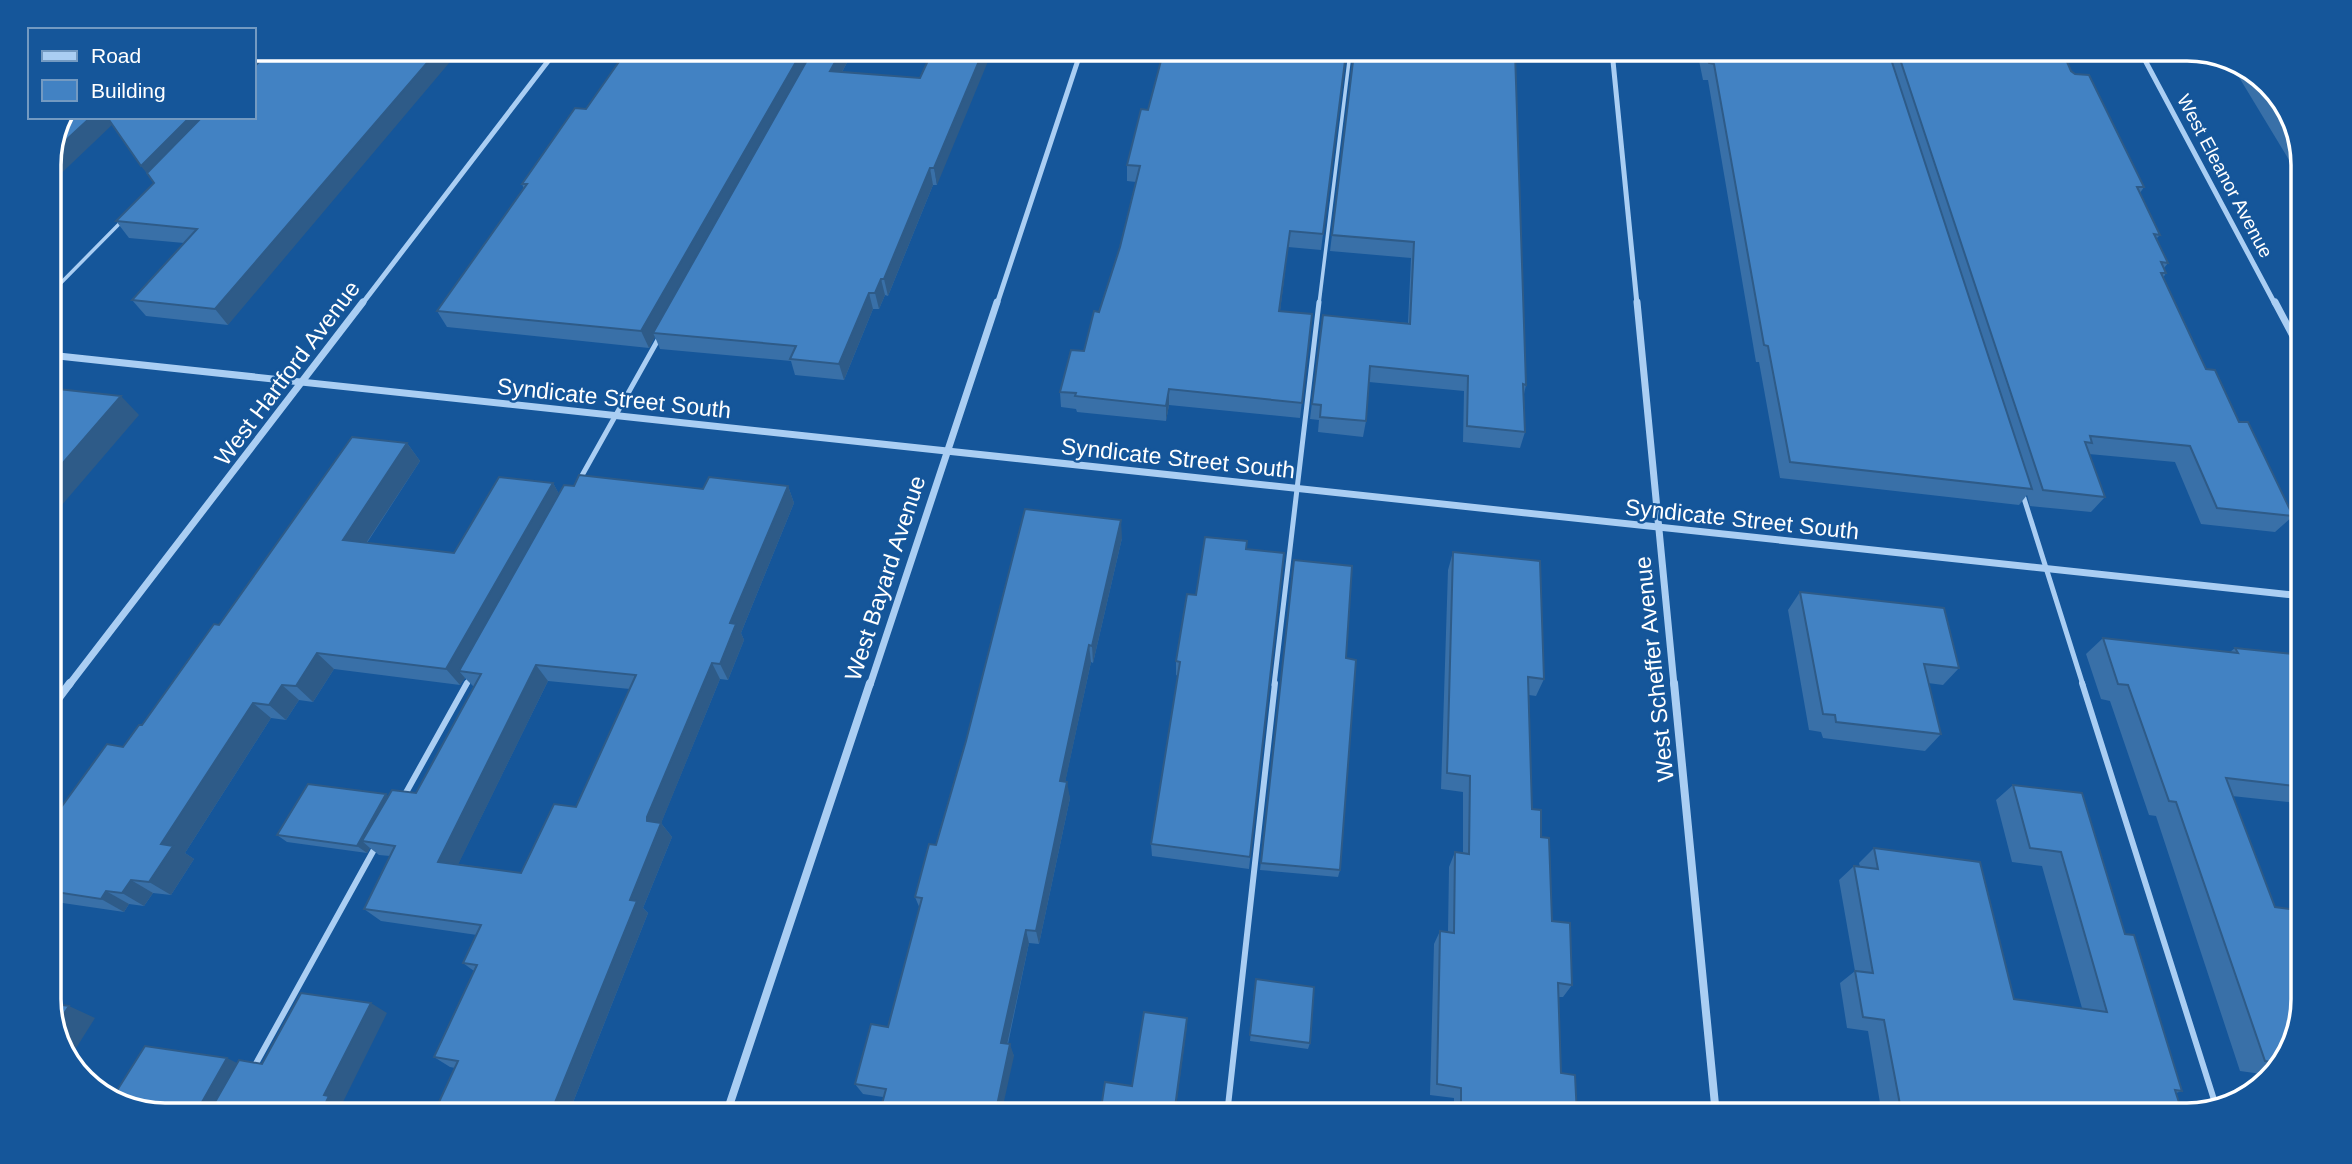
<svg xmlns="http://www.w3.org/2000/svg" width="2352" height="1164" font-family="Helvetica,sans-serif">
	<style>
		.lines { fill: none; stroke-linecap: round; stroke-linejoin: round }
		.service-far2 { stroke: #aacef3; stroke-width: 3.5 }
		.service-far1 { stroke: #aacef3; stroke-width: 5 }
		.service { stroke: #aacef3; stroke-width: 6 }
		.minor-far2 { stroke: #aacef3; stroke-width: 5 }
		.minor-far1 { stroke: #aacef3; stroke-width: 7 }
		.minor { stroke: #aacef3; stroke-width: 8 }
		.wall { fill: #3970a8; fill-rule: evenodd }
		.shaded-wall { fill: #2e5b88 }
		.building { fill: #4282c3; stroke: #2e5b88; stroke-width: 2; fill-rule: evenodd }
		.labels { text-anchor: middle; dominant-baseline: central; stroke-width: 5; stroke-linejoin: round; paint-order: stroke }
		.far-street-label { font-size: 19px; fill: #fff; stroke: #15569a }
		.street-label { font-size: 23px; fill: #fff; stroke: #15569a }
		.rim { fill: none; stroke: #fff; stroke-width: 3.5 }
	</style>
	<rect width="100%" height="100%" fill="#15569a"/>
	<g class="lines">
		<g class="service-far2">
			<polyline points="49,295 123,220"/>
			<polyline points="1319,304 1350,53"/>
		</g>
		<g class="service-far1">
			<polyline points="580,479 659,338"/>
			<polyline points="2022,492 2083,685"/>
			<polyline points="466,685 470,678"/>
			<polyline points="1274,685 1319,302"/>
		</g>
		<g class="service">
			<polyline points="2082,683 2216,1106"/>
			<polyline points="403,798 467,683"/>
			<polyline points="254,1067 376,846"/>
			<polyline points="1227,1115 1275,683"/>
		</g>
		<g class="minor-far2">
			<polyline points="2139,49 2275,304"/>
			<polyline points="1612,51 1637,304"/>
			<polyline points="362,304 552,56"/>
			<polyline points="997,304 1080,54"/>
		</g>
		<g class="minor-far1">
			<polyline points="1637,302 1674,685"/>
			<polyline points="2275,302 2303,355"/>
			<polyline points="49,355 2303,596"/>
			<polyline points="69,685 363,302"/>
			<polyline points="870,685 997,302"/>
		</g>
		<g class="minor">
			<polyline points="1674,683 1716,1115"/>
			<polyline points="49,711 70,683"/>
			<polyline points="726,1115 870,683"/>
		</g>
	</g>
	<g class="wall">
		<polygon points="2062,50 2071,71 2144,187 2140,193 2160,235 2156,239 2168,263 2164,268 2166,273 2163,278 2206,369 2239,422 2293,516 2275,532 2201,524 2175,462 2089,454 2105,497 2091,512 2030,506 2027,495 2019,505 1780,478 1759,362 1756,362 1708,80 1703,80 1697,51"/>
		<polygon points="1515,52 1526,385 1524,394 1525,432 1520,448 1463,442 1464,391 1369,382 1366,421 1363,437 1318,432 1319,420 1310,419 1323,315 1408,323 1411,258 1330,251 1354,54 1353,53"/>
		<polygon points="1346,53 1321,250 1288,247 1280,311 1312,314 1300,418 1169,405 1166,421 1077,412 1076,409 1061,407 1060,392 1084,351 1099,312 1120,247 1136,182 1127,181 1127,165 1148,110"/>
		<polygon points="851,55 842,72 920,78 937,185 933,185 888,296 885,295 879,309 873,309 844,380 795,375 791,361 660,349 655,337 649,348 447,327 437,311 524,189 522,184 586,109"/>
		<polygon points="2228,59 2238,61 2284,101 2303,158 2303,183"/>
		<polygon points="68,117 254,117 228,325 146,316 132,300 184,243 129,238 116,221 154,183 113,125"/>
		<path d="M407,443L420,461L367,543L454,553L553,483L559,494L574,486L703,489L788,486L794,503L741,633L744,640L728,680L720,679L661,823L672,837L643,908L648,913L568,1115H433L455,1068L450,1067L434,1057L474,971L463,963L477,935L381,921L364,909L390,856L379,855L370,848L367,853L287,842L277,835L388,796L416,793L474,687L465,678L460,685L334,669L313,702L299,700L286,720L271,718L185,853L194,859L171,895L153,893L144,906L129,904L124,912L49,901V824L123,747L142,725L219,625ZM548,681L630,689L576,807L521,873L458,864Z"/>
		<polygon points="1122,538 1093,663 1091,662 1065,782 1070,798 1039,944 1029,943 1008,1044 1014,1056 883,1097 863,1094 855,1084 888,1027 920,909 915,897 936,845"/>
		<polygon points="1246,549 1284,553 1249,869 1152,856 1151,844 1178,676 1176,675 1176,661 1196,595"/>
		<polygon points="1453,552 1544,679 1536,696 1529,695 1532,809 1541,837 1552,921 1572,985 1563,997 1558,997 1561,1073 1577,1115 1454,1115 1454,1098 1430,1095 1434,944 1440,931 1448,932 1449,867 1455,852 1463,853 1463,792 1441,789 1448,570"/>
		<polygon points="1294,560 1346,658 1340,870 1338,877 1260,870"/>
		<polygon points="1800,592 1959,668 1943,685 1928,683 1941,734 1925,751 1823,738 1821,732 1809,730 1788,610"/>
		<polygon points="2103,638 2230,652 2235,648 2303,655 2303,837 2289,802 2232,796 2291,1050 2269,1075 2240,1071 2156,816 2149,815 2110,701 2101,699 2086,654"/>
		<polygon points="2013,785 2125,934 2182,1091 2176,1093 2183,1115 1882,1115 1868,1031 1847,1028 1840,983 1855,971 1839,880 1854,866 1860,867 1859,863 1874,848 2014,999 2082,1008 2042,866 2012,862 1996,800"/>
		<polygon points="1256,979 1310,1043 1308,1049 1250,1041"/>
	</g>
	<g class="shaded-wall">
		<polygon points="982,54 991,54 937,185 934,168"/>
		<polygon points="800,55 813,55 653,333 655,337 649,348 641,331"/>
		<polygon points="839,55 851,55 834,87 830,71"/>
		<polygon points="433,56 455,56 228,325 215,309"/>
		<polygon points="254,57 278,57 254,81"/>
		<polygon points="91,117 108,117 113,124 49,185 49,158 51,154"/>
		<polygon points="190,117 218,117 154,182 141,166"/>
		<polygon points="930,168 933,185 888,296 884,279"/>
		<polygon points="1290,231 1278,327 1279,311"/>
		<polygon points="49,245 60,257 49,268"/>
		<polygon points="881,279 885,295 879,309 875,293"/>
		<polygon points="869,293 873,309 844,380 839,364"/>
		<polygon points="1169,389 1169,405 1166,421 1166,406"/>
		<polygon points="121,396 139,415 49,520 49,479"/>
		<polygon points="407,443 420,461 357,557 343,540"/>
		<polygon points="553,483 563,501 459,671 465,678 460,685 446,669"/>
		<polygon points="788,486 794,503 741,633 744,640 728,680 720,664 730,623"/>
		<polygon points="1121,520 1122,538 1093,663 1092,646"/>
		<polygon points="1089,645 1091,662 1062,797 1060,781"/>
		<polygon points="317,653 334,669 313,702 296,686"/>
		<polygon points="712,663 720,679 658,831 661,823 672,837 643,908 648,913 568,1115 550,1115 630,900 647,817"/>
		<polygon points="536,665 548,681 453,875 438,862"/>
		<polygon points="282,685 299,700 286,720 269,705"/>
		<polygon points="253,703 271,718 185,853 194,859 171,895 149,882 161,844"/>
		<polygon points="1067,782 1070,798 1039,944 1036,931"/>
		<polygon points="386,794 395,802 362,841 370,848 367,853 357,846"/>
		<polygon points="131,880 153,893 144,906 122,893"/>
		<polygon points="106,891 129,904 124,912 101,899"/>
		<polygon points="1026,930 1029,943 1005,1054 1001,1043"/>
		<polygon points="49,999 60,1004 55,1012 49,1007"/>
		<polygon points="371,1003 387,1013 343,1102 347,1104 342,1115 320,1115 324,1095"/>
		<polygon points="69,1006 95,1018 68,1061 56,1026"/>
		<polygon points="1187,1018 1187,1028 1175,1115 1174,1115"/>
		<polygon points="1010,1044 1014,1056 1001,1115 995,1115"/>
		<polygon points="227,1058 247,1068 214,1115 202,1110 201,1104"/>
	</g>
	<g class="building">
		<polygon points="1888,50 2032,489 1790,462 1768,346 1764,345 1714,64 1709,63 1706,51"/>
		<polygon points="1897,50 2062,50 2071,71 2075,74 2089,75 2144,187 2137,187 2160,235 2154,234 2168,263 2161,262 2166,273 2161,273 2206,369 2215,370 2239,422 2248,422 2293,516 2217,508 2190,446 2090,436 2092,443 2085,442 2105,497 2043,490"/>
		<polygon points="1515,52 1526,385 1523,384 1525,432 1467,426 1468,376 1370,366 1366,421 1320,417 1321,405 1312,404 1323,315 1410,324 1414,242 1332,235 1354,53"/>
		<polygon points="1163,53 1346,53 1323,234 1290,231 1279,311 1312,314 1302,403 1169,389 1166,406 1075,396 1076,393 1060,392 1071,350 1084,351 1094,311 1099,312 1120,247 1140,166 1127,165 1141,109 1148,110"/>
		<polygon points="931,54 982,54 934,168 930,168 884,279 881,279 875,293 869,293 839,364 790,359 796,346 653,333 810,55 839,55 830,71 920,78"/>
		<polygon points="800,55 641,331 437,311 527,184 522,184 575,108 586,109 623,56"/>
		<polygon points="433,56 215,309 132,300 197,229 116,221 154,183 147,173 202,117 254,117 254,67 264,57"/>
		<polygon points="2274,92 2284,101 2289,117"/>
		<polygon points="68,117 91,117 51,154"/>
		<polygon points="107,117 190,117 141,166"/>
		<polygon points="49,388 121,396 49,479"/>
		<polygon points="352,437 407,443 343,540 454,553 499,477 553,483 446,669 317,653 296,686 282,685 269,705 253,703 161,844 173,846 149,882 131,880 122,893 106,891 101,899 49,891 49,824 107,744 123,747 139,725 142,725 214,624 219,625"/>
		<path d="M579,475L703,489L709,477L788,486L730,623L736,624L720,664L712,663L647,817V821L661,823L630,900L637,901L550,1115H433L458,1061L434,1057L477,965L463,963L481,925L364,909L395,846L362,841L392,790L416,793L481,674L459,671L564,485L574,486ZM536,665L636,675L576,807L554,804L521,873L438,862Z"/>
		<polygon points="1025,509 1121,520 1092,646 1089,645 1060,781 1067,782 1036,931 1026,930 1001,1043 1010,1044 995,1115 879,1115 886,1089 855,1084 871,1024 888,1027 922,898 915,897 929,844 936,845 966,741"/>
		<polygon points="1205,537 1247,541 1246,549 1284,553 1250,857 1151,844 1180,662 1176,661 1187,594 1196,595"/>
		<polygon points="1453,552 1540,561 1544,679 1528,677 1532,809 1541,810 1541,837 1549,838 1552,921 1570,923 1572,985 1558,983 1561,1073 1575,1075 1577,1115 1461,1115 1461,1088 1437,1084 1440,931 1454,933 1455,852 1469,854 1470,776 1447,773"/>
		<polygon points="1294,560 1352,566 1346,658 1356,660 1340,870 1261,863"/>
		<polygon points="1800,592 1944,608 1959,668 1924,664 1941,734 1836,722 1835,715 1823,714"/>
		<polygon points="2103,638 2238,653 2235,648 2303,655 2303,787 2226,778 2275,907 2303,911 2303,999 2291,1050 2280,1063 2265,1061 2176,802 2169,801 2128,685 2118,684"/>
		<polygon points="308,784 386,794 357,846 277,835"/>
		<polygon points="2013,785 2082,793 2125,934 2134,935 2182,1091 2175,1090 2183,1115 1902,1115 1884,1020 1863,1017 1855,971 1873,973 1854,866 1878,869 1874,848 1980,862 2014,999 2107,1012 2061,852 2030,848"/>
		<polygon points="1256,979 1314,987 1310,1043 1250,1035"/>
		<polygon points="301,993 371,1003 324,1095 329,1096 320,1115 165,1115 114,1103 111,1100 145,1046 227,1058 201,1104 202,1110 207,1112 211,1109 239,1060 262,1064"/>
		<polygon points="49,1003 69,1006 56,1026 49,1007"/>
		<polygon points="1144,1012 1187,1018 1174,1115 1100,1115 1105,1082 1132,1086"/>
		<polygon points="1271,1105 1336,1115 1270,1115"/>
	</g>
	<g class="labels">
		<g class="far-street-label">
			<text transform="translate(2225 176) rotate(62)">West Eleanor Avenue</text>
		</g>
		<g class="street-label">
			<text transform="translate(287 373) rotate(-53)">West Hartford Avenue</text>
			<text transform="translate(614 398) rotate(6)">Syndicate Street South</text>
			<text transform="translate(1178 458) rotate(6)">Syndicate Street South</text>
			<text transform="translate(1742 519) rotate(6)">Syndicate Street South</text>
			<text transform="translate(885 578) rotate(-72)">West Bayard Avenue</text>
			<text transform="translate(1654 669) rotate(-96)">West Scheffer Avenue</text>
		</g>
	</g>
	<path d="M0 0H2352V1164H0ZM165 61H2187A104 104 0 0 1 2291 165V999A104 104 0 0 1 2187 1103H165A104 104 0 0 1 61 999V165A104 104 0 0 1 165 61Z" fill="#15569a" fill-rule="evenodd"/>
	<path class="rim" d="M165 61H2187A104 104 0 0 1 2291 165V999A104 104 0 0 1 2187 1103H165A104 104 0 0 1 61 999V165A104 104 0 0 1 165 61Z"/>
	<rect x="28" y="28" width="228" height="91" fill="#15569a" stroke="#739ac2" stroke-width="2"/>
	<rect x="42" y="51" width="35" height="10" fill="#aacef3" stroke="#739ac2" stroke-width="2"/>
	<text x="91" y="63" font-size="21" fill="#ffffff">Road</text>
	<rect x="42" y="80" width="35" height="21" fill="#4282c3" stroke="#739ac2" stroke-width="2"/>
	<text x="91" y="98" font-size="21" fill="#ffffff">Building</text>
</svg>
